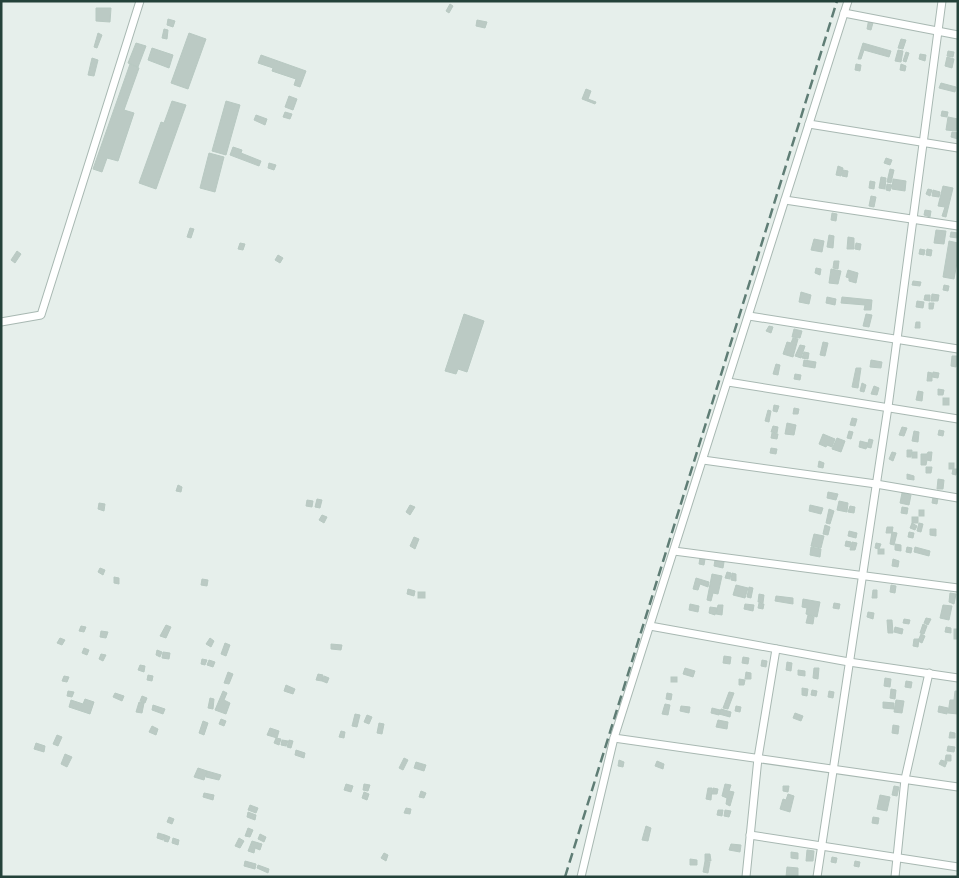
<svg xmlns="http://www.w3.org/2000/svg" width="959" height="878" font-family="'Roboto Condensed',sans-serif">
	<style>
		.building { fill: #bbcac4; stroke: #b8c9c2 }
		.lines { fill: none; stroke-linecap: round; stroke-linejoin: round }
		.street-casing { stroke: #a8b8b2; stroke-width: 9 }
		.street { stroke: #fff; stroke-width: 7 }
		.rail { stroke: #5f7d75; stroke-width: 2.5; stroke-dasharray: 10 5; stroke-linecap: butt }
	</style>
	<rect width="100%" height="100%" fill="#e6efeb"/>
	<g class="building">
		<polygon points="450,4 453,6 449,13 446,11"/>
		<polygon points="96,8 111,8 110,22 96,21"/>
		<polygon points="869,18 874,19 871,30 867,29"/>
		<polygon points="168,19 175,21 173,27 167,25"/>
		<polygon points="477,20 487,22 485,28 476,26"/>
		<polygon points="164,29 168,30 167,39 162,38"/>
		<polygon points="98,33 102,35 97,48 94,47"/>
		<polygon points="189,33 206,39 188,89 171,83"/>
		<polygon points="901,39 906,40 903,49 898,48"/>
		<polygon points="136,43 146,46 138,67 128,63"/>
		<polygon points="863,43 891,51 889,57 864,50 861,59 858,59"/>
		<polygon points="152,48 173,55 169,68 148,60"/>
		<polygon points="898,50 903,51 901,62 895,61"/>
		<polygon points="948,51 954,52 953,57 947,56"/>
		<polygon points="906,52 909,53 906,62 903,61"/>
		<polygon points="920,54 926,55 925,61 919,59"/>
		<polygon points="261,55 306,71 300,87 294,85 296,79 272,71 273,68 258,63"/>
		<polygon points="947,57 954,59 952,68 945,66"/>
		<polygon points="92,58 98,60 94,76 88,75"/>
		<polygon points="130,64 139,68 124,110 134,113 118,161 107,158 102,172 93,169"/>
		<polygon points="856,64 861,65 860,71 855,70"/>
		<polygon points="901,64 906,66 905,71 900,70"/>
		<polygon points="941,83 956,87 955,92 939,88"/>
		<polygon points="586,89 591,91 588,99 596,102 595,104 582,99"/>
		<polygon points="289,96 297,99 293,110 285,107"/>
		<polygon points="172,101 186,105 156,189 139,183 161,122 164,123"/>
		<polygon points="226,101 240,105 226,155 212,151"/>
		<polygon points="942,111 948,112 947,117 941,116"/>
		<polygon points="285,112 292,114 290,119 283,117"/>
		<polygon points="256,115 267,119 265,125 254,120"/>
		<polygon points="948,117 958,119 956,131 946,130"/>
		<polygon points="952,132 958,133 958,139 951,137"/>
		<polygon points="233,147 242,150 241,153 261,161 259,166 230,155"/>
		<polygon points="209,153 224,157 215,192 200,188"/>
		<polygon points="886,158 892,160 890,165 884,163"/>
		<polygon points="269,163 276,165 274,170 268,168"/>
		<polygon points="838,166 843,168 841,176 836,175"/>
		<polygon points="890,169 894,170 891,183 887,182"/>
		<polygon points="843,170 848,171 847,177 842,176"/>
		<polygon points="881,177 886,178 885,189 879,188"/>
		<polygon points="893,179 906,181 905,191 892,189"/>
		<polygon points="870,181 875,182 874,189 869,188"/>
		<polygon points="887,184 892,185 890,191 886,190"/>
		<polygon points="943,186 953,188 946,217 942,216 945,207 938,206"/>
		<polygon points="928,189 932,190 930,196 926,194"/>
		<polygon points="933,190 940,192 939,197 932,196"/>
		<polygon points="871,196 876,197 874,207 869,206"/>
		<polygon points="925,210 931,211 930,217 924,215"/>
		<polygon points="832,213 837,214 836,221 831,220"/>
		<polygon points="190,228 194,229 191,238 187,237"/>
		<polygon points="936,230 946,231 944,244 934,243"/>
		<polygon points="951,232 958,233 958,238 950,237"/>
		<polygon points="829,235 834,236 833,248 827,247"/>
		<polygon points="848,237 854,238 854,249 847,249"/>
		<polygon points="814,239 824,241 822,252 811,250"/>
		<polygon points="949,241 958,243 958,257 954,279 943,277"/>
		<polygon points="240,243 245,244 243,250 238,249"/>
		<polygon points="856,243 861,244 860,250 855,249"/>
		<polygon points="920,249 925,250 924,255 919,254"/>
		<polygon points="927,249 932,250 931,256 926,255"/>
		<polygon points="17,251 21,254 15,263 11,260"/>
		<polygon points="278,255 283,258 280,263 275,260"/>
		<polygon points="834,261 839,261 838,269 833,268"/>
		<polygon points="816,268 821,269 820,275 815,273"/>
		<polygon points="831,269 841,271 838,284 829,283"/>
		<polygon points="848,270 858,273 856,283 849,281 849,278 846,277"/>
		<polygon points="913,281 921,282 920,286 912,285"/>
		<polygon points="944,285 949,286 948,291 943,290"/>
		<polygon points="801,292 811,295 809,304 799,302"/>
		<polygon points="932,294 939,295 938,301 931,301"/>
		<polygon points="925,295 930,295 930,301 924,300"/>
		<polygon points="827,297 836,299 835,305 826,303"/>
		<polygon points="842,297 872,300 871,310 864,310 865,305 841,303"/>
		<polygon points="917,301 924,302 923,308 916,307"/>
		<polygon points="929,303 934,303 933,309 929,309"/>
		<polygon points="464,314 484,321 467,372 458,369 456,374 445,371"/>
		<polygon points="866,314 872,315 869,327 863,326"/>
		<polygon points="916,322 920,322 920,328 915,328"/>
		<polygon points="769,326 773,327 771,333 766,331"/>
		<polygon points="794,329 802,331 800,338 792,337"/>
		<polygon points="793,338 798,339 793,357 783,354 787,342 791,343"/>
		<polygon points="823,342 828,343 825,356 820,355"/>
		<polygon points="800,345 805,346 801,358 795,356"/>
		<polygon points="804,352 809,353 808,359 802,358"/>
		<polygon points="952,356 958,356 956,367 951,366"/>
		<polygon points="804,360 816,362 815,368 803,366"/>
		<polygon points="871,360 882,362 881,368 870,367"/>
		<polygon points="776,364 780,365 778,375 773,374"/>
		<polygon points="856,368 861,368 858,388 852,387"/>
		<polygon points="928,372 932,373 932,381 927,381"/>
		<polygon points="933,372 939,373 938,378 932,377"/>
		<polygon points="795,374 801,375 800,380 794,379"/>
		<polygon points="862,383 866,385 864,392 860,391"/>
		<polygon points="874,386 879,388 877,395 871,394"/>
		<polygon points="938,389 944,390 943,395 938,395"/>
		<polygon points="918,391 923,392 922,401 916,400"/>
		<rect x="943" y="398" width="6" height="7"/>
		<polygon points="774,405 779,406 777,412 773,411"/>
		<polygon points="794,408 799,409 798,414 793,414"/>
		<polygon points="768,410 771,411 769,422 765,421"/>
		<polygon points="852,418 857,419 855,426 850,425"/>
		<polygon points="787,423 796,425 794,435 785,434"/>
		<polygon points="773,426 778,427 777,433 771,432"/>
		<polygon points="902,427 907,428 904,436 899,435"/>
		<polygon points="939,430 944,431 943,436 938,435"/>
		<polygon points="849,431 853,432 851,439 847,438"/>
		<polygon points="914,431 919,432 918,442 912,441"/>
		<polygon points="772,433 778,434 777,439 771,438"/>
		<polygon points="823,434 835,439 832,447 827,445 826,447 819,444"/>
		<polygon points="837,438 845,441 841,452 832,449"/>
		<polygon points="869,439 873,440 871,448 867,447"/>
		<polygon points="860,441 868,443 866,449 859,447"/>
		<polygon points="771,448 777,449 776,454 770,453"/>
		<polygon points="907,450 912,450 911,457 907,457"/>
		<polygon points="892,452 896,453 893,461 889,459"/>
		<rect x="912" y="452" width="5" height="6"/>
		<polygon points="928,452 932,452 931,461 927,460 926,465 921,465 921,454 927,454"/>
		<polygon points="819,461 824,463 823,468 818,467"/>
		<rect x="949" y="463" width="5" height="6"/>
		<polygon points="926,467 932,467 931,473 926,473"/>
		<polygon points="953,469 957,469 956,475 952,474"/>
		<polygon points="907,474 914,476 914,480 907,479"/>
		<polygon points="938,479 944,480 943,489 937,489"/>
		<polygon points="178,485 182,487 181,492 176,491"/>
		<polygon points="828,492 838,494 836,500 827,498"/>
		<polygon points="902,493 911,495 909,505 900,503"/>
		<polygon points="933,497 938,498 937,504 932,503"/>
		<polygon points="317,499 322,500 320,508 315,507"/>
		<polygon points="307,500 313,501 312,507 306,506"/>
		<polygon points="839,501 848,503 847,512 837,510"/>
		<polygon points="99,503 105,504 104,511 98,509"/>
		<polygon points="410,505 415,507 410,515 406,512"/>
		<polygon points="810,505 823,508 821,514 809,511"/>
		<polygon points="850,506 855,507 854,513 848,512"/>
		<polygon points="902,507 908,508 907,514 901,513"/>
		<polygon points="829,509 834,511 830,524 826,523"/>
		<rect x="919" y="510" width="5" height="6"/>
		<polygon points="322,515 327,517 324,523 319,520"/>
		<rect x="912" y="517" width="6" height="6"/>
		<polygon points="912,523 917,526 915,530 910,528"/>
		<polygon points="919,523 923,524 921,532 917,531"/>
		<polygon points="825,525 830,527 828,535 823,534"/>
		<polygon points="887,527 893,527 892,533 886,533"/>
		<polygon points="930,529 936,529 936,536 930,535"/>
		<polygon points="849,531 857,533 856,538 848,536"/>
		<polygon points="892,532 897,533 894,545 890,544"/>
		<polygon points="909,532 914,533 913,538 908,537"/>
		<polygon points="814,534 824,536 821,548 811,546"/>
		<polygon points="414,537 419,539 415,549 410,546"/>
		<polygon points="846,541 851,542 850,547 845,546"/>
		<polygon points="852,542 857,543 855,550 850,550"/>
		<polygon points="876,543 881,544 879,549 875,548"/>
		<polygon points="895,544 901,545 901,551 895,550"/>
		<polygon points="811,547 821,549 820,557 810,555"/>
		<polygon points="907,547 912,548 911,553 906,552"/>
		<polygon points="915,547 930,551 929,556 914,552"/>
		<rect x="878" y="549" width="6" height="5"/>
		<polygon points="700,558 705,559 704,565 699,564"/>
		<polygon points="893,559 899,561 898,567 892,566"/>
		<polygon points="715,560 724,562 723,568 714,566"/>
		<polygon points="100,568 105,570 103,575 98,572"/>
		<polygon points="727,572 731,573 730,579 725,578"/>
		<polygon points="732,573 736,574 736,581 731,580"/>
		<polygon points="712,574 722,576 718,594 713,593 711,601 707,600"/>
		<polygon points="114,577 119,578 119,584 114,583"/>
		<polygon points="696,578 709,582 708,587 700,584 698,590 693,589"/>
		<polygon points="202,579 208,580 207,586 201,585"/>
		<polygon points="736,585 748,588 745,598 733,595"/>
		<polygon points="891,585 896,586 895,593 890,592"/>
		<polygon points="749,587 753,588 751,598 747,597"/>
		<polygon points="408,589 415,591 414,596 407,594"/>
		<polygon points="873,590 877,590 877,598 872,598"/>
		<rect x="418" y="592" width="7" height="6"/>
		<polygon points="950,593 956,594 954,604 949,602"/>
		<polygon points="759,594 764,595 763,603 758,602"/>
		<polygon points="776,596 793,598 793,604 775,601"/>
		<polygon points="803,599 820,602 817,617 806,614 807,608 802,607"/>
		<polygon points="759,603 764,604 763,609 758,608"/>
		<polygon points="834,603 840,604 839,609 833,608"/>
		<polygon points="690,604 699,606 698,612 689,610"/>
		<polygon points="745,604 754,605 753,611 744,609"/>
		<polygon points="718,605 723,605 722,615 716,614"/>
		<polygon points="943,605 952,606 949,620 940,618"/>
		<polygon points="710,607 717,608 715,615 709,613"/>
		<polygon points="868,612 874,613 873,619 867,617"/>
		<polygon points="808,615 814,617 813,624 806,623"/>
		<polygon points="926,618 931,619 928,625 924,623"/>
		<polygon points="904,619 910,620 909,624 903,623"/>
		<polygon points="887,620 892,620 893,633 888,633"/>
		<polygon points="923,624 927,626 924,634 920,633"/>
		<polygon points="166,625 171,627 166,638 160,636"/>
		<polygon points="81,626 86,627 84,632 79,631"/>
		<polygon points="895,627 903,629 902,634 894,632"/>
		<polygon points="946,627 951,628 951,633 945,632"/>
		<rect x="954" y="629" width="4" height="10"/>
		<polygon points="101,631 108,632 106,638 100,637"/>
		<polygon points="921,634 925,636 922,643 918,641"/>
		<polygon points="60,638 65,640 62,645 57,643"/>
		<polygon points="210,638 214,641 211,647 206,644"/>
		<polygon points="914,639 919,639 918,647 913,646"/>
		<polygon points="225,643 230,645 226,656 221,654"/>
		<polygon points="331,644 342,645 341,650 331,649"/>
		<polygon points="84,648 89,650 87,655 82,653"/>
		<polygon points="157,650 162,652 160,657 156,655"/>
		<polygon points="163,652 170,653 169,659 162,658"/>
		<polygon points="101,654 106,655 103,661 99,659"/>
		<polygon points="724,656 731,657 730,664 723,663"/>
		<polygon points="743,657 749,658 748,664 742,663"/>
		<polygon points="202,659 207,660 205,665 201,664"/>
		<polygon points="209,660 215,662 213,667 207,665"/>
		<polygon points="762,660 767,661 766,667 761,666"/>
		<polygon points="787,662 792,663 791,671 786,670"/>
		<polygon points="140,665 145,666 144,672 138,670"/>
		<polygon points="685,668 695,671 693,677 683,674"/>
		<polygon points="814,668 819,668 818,679 813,678"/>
		<polygon points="798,670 805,671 805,676 798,675"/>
		<polygon points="228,672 233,674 229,684 224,683"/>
		<polygon points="746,672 751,673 751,679 745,679"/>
		<polygon points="318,674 323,675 322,681 316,680"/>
		<polygon points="148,675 153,676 152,681 147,680"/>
		<polygon points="64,676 69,677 67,682 62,681"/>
		<polygon points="324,676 329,678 327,683 322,681"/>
		<rect x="671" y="677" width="6" height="5"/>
		<polygon points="885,678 891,679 890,687 884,686"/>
		<polygon points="739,679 745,680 744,685 739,685"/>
		<polygon points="906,681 912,682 911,688 905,687"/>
		<polygon points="286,685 295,689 293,694 284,691"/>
		<polygon points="802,688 808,689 807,696 802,695"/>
		<polygon points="891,689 896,690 895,699 890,698"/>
		<polygon points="812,690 817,691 816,696 811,695"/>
		<polygon points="68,691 74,692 72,697 67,696"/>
		<polygon points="223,691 227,693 224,700 230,703 226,714 215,710"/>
		<polygon points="829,691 834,692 833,698 828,697"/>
		<polygon points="955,691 958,691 958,714 948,713 950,700 954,700"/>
		<polygon points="729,692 734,693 728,709 723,708"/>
		<polygon points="115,693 124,696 122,701 113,697"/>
		<polygon points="667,693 672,694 671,700 666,699"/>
		<polygon points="142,696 147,698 145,703 140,701"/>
		<polygon points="210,698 214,699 213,709 208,708"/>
		<polygon points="85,699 94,702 90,714 69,707 71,700 83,704"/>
		<polygon points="896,700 904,701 902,713 894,712"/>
		<polygon points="139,702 144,703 142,713 136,712"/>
		<polygon points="883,702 894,703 894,709 883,708"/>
		<polygon points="665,704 670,705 668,715 662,714"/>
		<polygon points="153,705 165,709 163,714 152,710"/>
		<polygon points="681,706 690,707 689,713 680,711"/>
		<polygon points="736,706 741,707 740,712 735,711"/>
		<polygon points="939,706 948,708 947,714 938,712"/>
		<polygon points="712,708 720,710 719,715 711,713"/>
		<polygon points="721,709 731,712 730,717 719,714"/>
		<polygon points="795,713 803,716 801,721 793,718"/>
		<polygon points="355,714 360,715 357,727 352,726"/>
		<polygon points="367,715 372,717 369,724 364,722"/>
		<polygon points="221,719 226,721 224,726 219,724"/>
		<polygon points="718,720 728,722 727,729 716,727"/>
		<polygon points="203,721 208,723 204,735 199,733"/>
		<polygon points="379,723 384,724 382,734 377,733"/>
		<polygon points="893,725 899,726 898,734 892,733"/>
		<polygon points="152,726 158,729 156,735 149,732"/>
		<polygon points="270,728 279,731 277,738 267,735"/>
		<polygon points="341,731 345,732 344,738 339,737"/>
		<polygon points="950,732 955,733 955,738 949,738"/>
		<polygon points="57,735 62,737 58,746 53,744"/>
		<polygon points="276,738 281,739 279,745 274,743"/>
		<polygon points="282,740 288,741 286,746 281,745"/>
		<polygon points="289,740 293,741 291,748 287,747"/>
		<polygon points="36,743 45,746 44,752 34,749"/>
		<polygon points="948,746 955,747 954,752 947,751"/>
		<polygon points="296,750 305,753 304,758 295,755"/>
		<polygon points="65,754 72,757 67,767 61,764"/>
		<polygon points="946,755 951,755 951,761 945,761"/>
		<polygon points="404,758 408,760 403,770 399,768"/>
		<polygon points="619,760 624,762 623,767 618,766"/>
		<polygon points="941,760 947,762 945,767 939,764"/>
		<polygon points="657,761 664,764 663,769 655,766"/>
		<polygon points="416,762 426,765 424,771 414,768"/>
		<polygon points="198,768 207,771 204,780 194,777"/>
		<polygon points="207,771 221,775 219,780 206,777"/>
		<polygon points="346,784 353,786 351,792 344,790"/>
		<polygon points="364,784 370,785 368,791 363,790"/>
		<polygon points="725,784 731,785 729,791 734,792 730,806 726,804 727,798 722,796"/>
		<polygon points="783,786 789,786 788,792 783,791"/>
		<polygon points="894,786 899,787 897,796 892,795"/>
		<polygon points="708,788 712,788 711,800 706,799"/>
		<polygon points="713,788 718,789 717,794 712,794"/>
		<polygon points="421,791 426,793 424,798 419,797"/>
		<polygon points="364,792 369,794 367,800 362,798"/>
		<polygon points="204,793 214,795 213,800 203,797"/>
		<polygon points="788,794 794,796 790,812 780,809 783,799 786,800"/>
		<polygon points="880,795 890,797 887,811 877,809"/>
		<polygon points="250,805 258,808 256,813 248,810"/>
		<polygon points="406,808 411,809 410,814 404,813"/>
		<polygon points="718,810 723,810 722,816 717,815"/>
		<polygon points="725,810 731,811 729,817 724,816"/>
		<polygon points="248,812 256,815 255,820 247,817"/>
		<polygon points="169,817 174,819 172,824 167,822"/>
		<polygon points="873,817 879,818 878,824 872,823"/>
		<polygon points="646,826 651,828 648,841 642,840"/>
		<polygon points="248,828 253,830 250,837 245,836"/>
		<polygon points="158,833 165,835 163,840 157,838"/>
		<polygon points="260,834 266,837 264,842 258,839"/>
		<polygon points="165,835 170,837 168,842 164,841"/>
		<polygon points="173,838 179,840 178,845 172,843"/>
		<polygon points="239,838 244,841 240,848 235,846"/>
		<polygon points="252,841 262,844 260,850 255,848 254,853 248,851"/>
		<polygon points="731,844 741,845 740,852 729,850"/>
		<polygon points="807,850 814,851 813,861 806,861"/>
		<polygon points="791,852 798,853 798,859 791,858"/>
		<polygon points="384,853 388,855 386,861 381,858"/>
		<polygon points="705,854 710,854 711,861 705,861"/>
		<polygon points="832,857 837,858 836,863 831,862"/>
		<polygon points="690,859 697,860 697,865 690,865"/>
		<polygon points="245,861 256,864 255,869 244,866"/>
		<polygon points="705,861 710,862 708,873 703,872"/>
		<polygon points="855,861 860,862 859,867 854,866"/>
		<polygon points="258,865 269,869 268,873 257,868"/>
		<polygon points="787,867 798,868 798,877 786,877"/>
	</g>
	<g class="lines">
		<defs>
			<g id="street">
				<polyline points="844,13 958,35"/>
				<polyline points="809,124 958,148"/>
				<polyline points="785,200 958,226"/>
				<polyline points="749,316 958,349"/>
				<polyline points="1,322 41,315 140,1"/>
				<polyline points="728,382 958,419"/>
				<polyline points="703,460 876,484 958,498"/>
				<polyline points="674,551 958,588"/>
				<polyline points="650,626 849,662 958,678"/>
				<polyline points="614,738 958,787"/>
				<polyline points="750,835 958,867"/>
				<polyline points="581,877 614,738 848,1"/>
				<polyline points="746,877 758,758 776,649"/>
				<polyline points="817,877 888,407 942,1"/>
				<polyline points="895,877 905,779 929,673"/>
			</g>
		</defs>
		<use href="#street" class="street-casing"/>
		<use href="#street" class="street"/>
		<polyline class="rail" points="565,877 837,1"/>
	</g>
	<rect width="959" height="878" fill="none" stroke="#24423a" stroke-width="5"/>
</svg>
